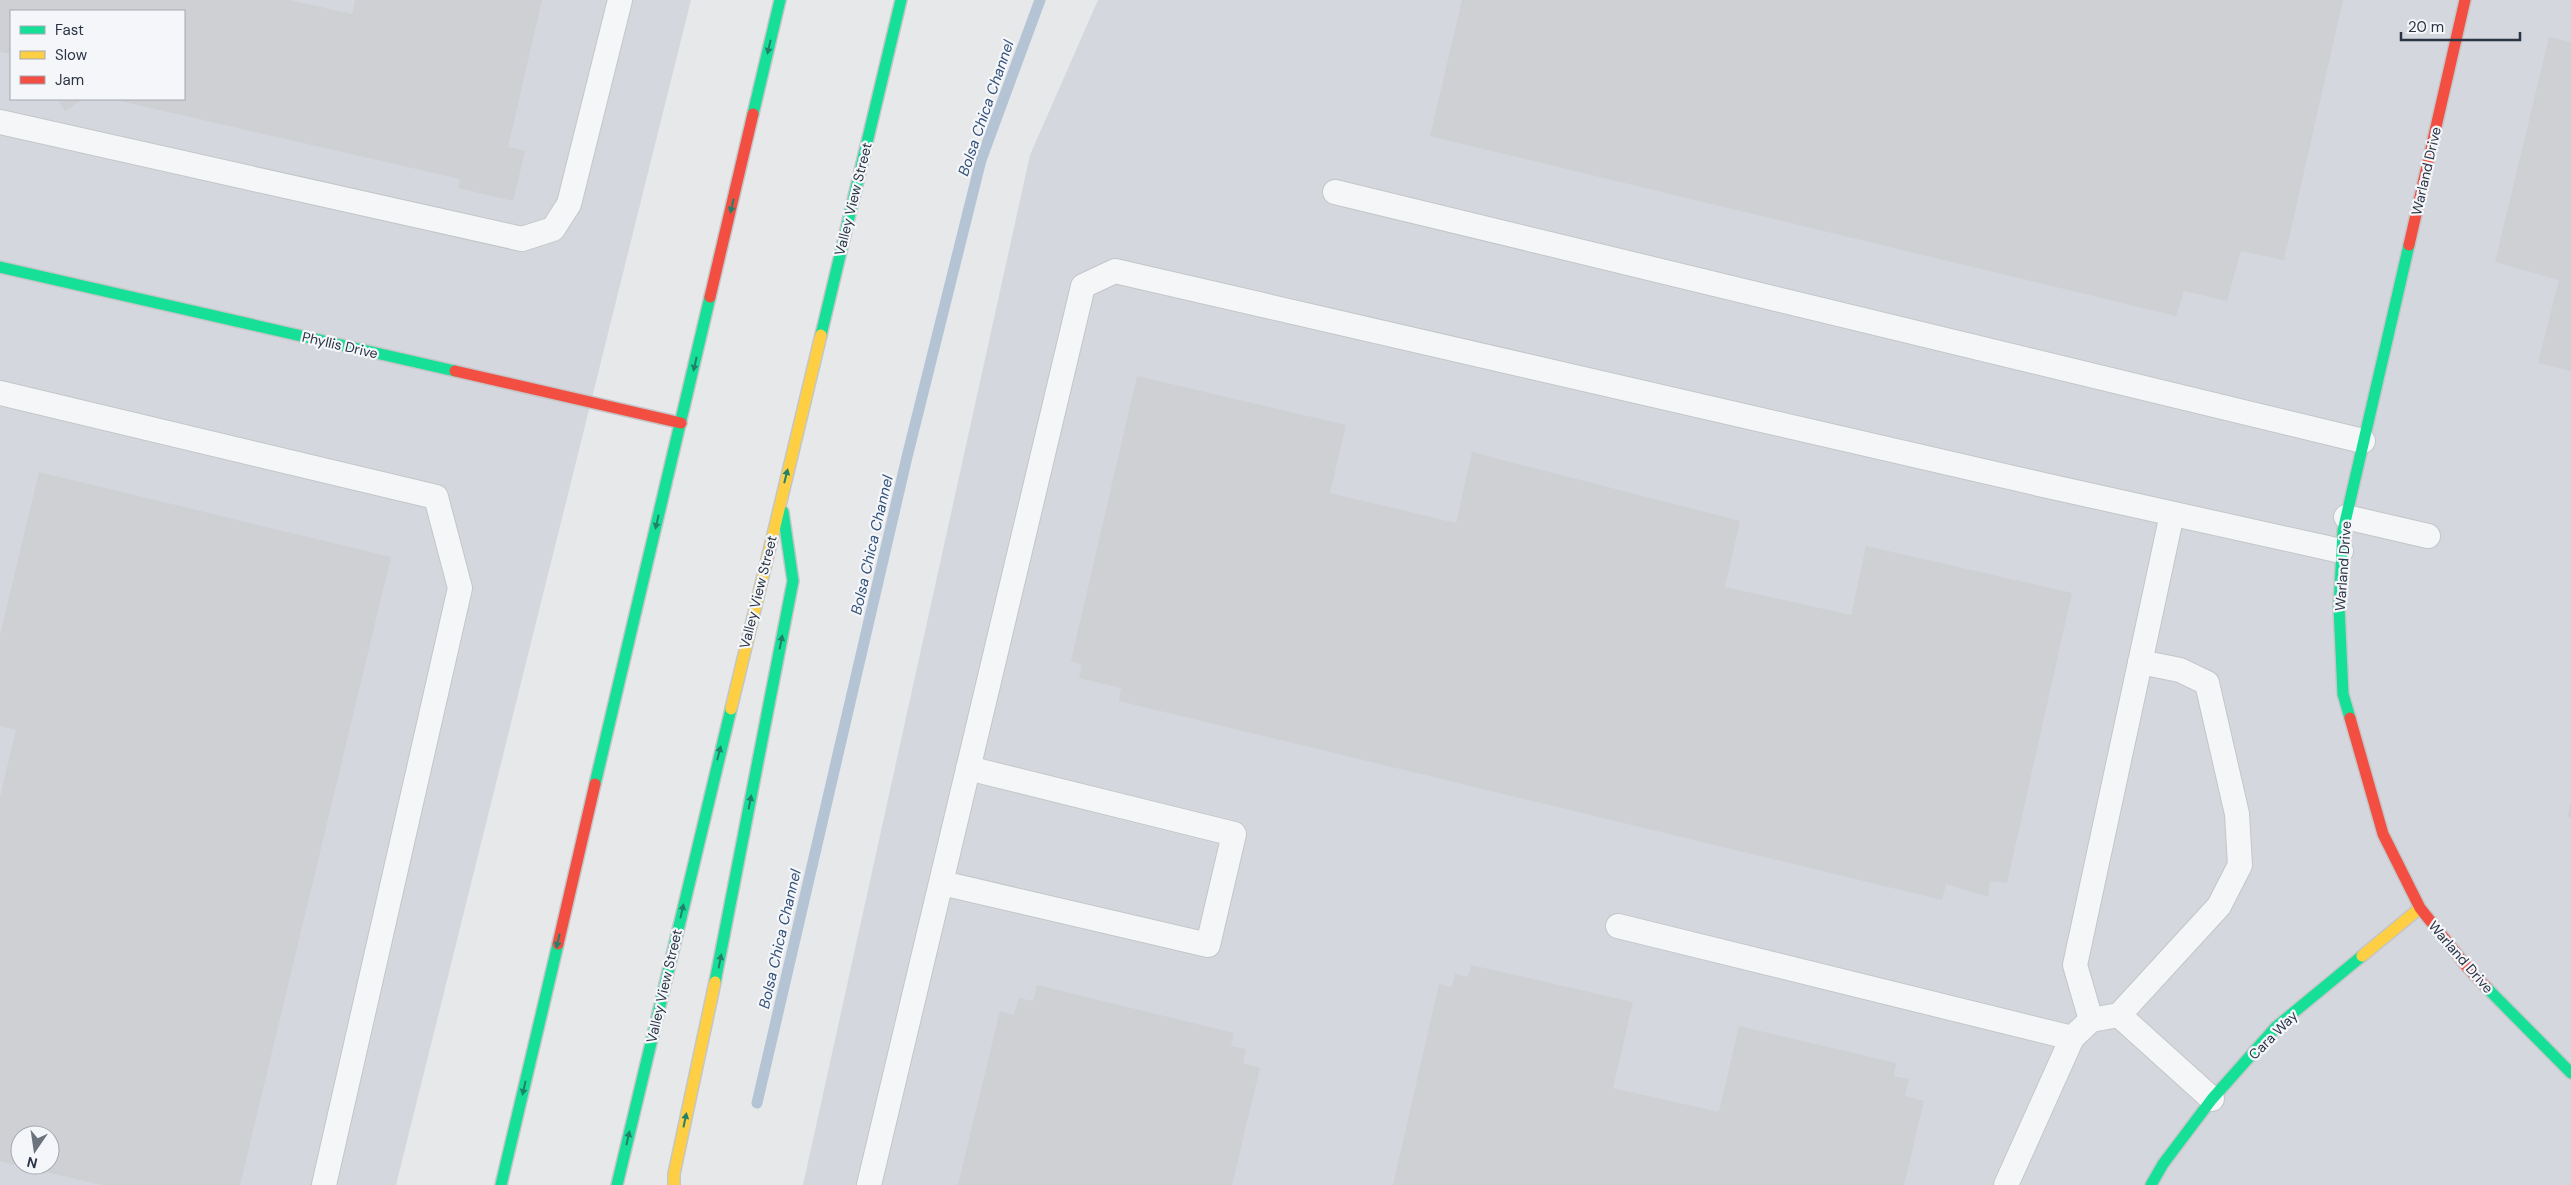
<svg xmlns="http://www.w3.org/2000/svg" width="2571" height="1185" font-family="'DM Sans',sans-serif">
	<style>
		.built { fill: #d4d7dd; fill-rule: evenodd }
		.lines { fill: none; stroke-linecap: round; stroke-linejoin: round }
		.stream { stroke: #b4c4d5; stroke-width: 11 }
		.building { fill: #ced0d3 }
		.lane-casing { stroke: #c4c6c8; stroke-width: 26 }
		.fast-casing { stroke: #c4c6c8; stroke-width: 14 }
		.slow-casing { stroke: #c4c6c8; stroke-width: 14 }
		.jam-casing { stroke: #c4c6c8; stroke-width: 14 }
		.lane { stroke: #f5f6f7; stroke-width: 24 }
		.fast { stroke: #16e098; stroke-width: 11 }
		.slow { stroke: #ffcf43; stroke-width: 11 }
		.jam { stroke: #f24e42; stroke-width: 11 }
		.oneway { fill: #22816a }
		.labels { text-anchor: middle; dominant-baseline: central; stroke-width: 4.5; stroke-linejoin: round; paint-order: stroke }
		.street-label { font-size: 14px; fill: #2b3445; stroke: #f4f6f9 }
		.water-label { font-size: 15px; font-style: italic; fill: #34527a; stroke: #f4f6f9 }
	</style>
	<rect width="100%" height="100%" fill="#e6e8ea"/>
	<g class="built">
		<path d="M0,0H691L396,1185H0ZM11,11H184V99H11ZM20,1135H50V1165H20Z"/>
		<polygon points="1098,0 2571,0 2571,1185 803,1185 1030,155"/>
	</g>
	<g class="lines">
		<polyline class="stream" points="757,1103 907,457 981,160 1040,0"/>
	</g>
	<g class="building">
		<polygon points="0,0 289,0 352,14 355,0 542,0 508,147 525,151 513,201 458,188 460,179 116,100 184,99 184,11 11,11 11,54 0,52"/>
		<polygon points="1462,0 2343,0 2284,260 2241,251 2227,301 2184,291 2176,316 1430,136"/>
		<polygon points="2549,37 2571,42 2571,371 2538,363 2559,280 2495,262"/>
		<polygon points="57,99 84,99 65,111"/>
		<polygon points="1137,376 1346,425 1330,493 1456,523 1472,452 1740,521 1725,587 1851,615 1866,546 2072,593 2007,883 1990,881 1988,897 1946,884 1942,900 1119,701 1121,688 1079,678 1082,665 1071,661"/>
		<polygon points="39,472 391,557 240,1185 101,1185 21,1166 50,1165 50,1135 20,1135 20,1166 0,1161 0,797 16,730 0,726 0,635"/>
		<polygon points="2571,802 2571,818 2567,817"/>
		<polygon points="1471,965 1633,1002 1613,1088 1719,1112 1739,1026 1896,1063 1894,1076 1909,1079 1905,1096 1924,1101 1904,1185 1393,1185 1439,984 1452,987 1455,974 1468,977"/>
		<polygon points="1037,985 1234,1033 1231,1046 1246,1049 1243,1063 1260,1068 1232,1185 958,1185 1000,1011 1014,1015 1019,998 1033,1001"/>
	</g>
	<g class="lines">
		<defs>
			<g id="lane">
				<polyline points="0,122 522,239 553,229 569,204 620,0"/>
				<polyline points="1335,192 2363,441"/>
				<polyline points="0,393 436,497 460,588 324,1185"/>
				<polyline points="2346,517 2428,536"/>
				<polyline points="942,883 1208,945 1234,834 968,768"/>
				<polyline points="1618,926 2072,1038"/>
				<polyline points="2119,1015 2219,906 2240,865 2237,814 2207,683 2180,670 2140,662"/>
				<polyline points="2091,1020 2075,965 2172,514"/>
				<polyline points="869,1185 1083,286 1115,271 2048,486 2341,551"/>
				<polyline points="2006,1185 2072,1038 2091,1020 2119,1015 2212,1099"/>
			</g>
			<g id="fast">
				<polyline points="753,114 780,0"/>
				<polyline points="0,267 455,371"/>
				<polyline points="821,335 901,0"/>
				<polyline points="2350,718 2343,694 2339,607 2343,531 2409,245"/>
				<polyline points="595,784 710,297"/>
				<polyline points="715,982 793,581 783,512"/>
				<polyline points="2486,987 2571,1073"/>
				<polyline points="501,1185 558,944"/>
				<polyline points="617,1185 731,709"/>
				<polyline points="2151,1185 2163,1164 2212,1099 2276,1027 2362,956"/>
			</g>
			<g id="slow">
				<polyline points="731,709 821,335"/>
				<polyline points="2362,956 2420,908"/>
				<polyline points="674,1185 674,1174 715,982"/>
			</g>
			<g id="jam">
				<polyline points="2409,245 2465,0"/>
				<polyline points="710,297 753,114"/>
				<polyline points="455,371 681,423"/>
				<polyline points="2350,718 2383,834 2420,908 2468,968 2486,987"/>
				<polyline points="558,944 595,784"/>
			</g>
		</defs>
		<use href="#lane" class="lane-casing"/>
		<use href="#fast" class="fast-casing"/>
		<use href="#slow" class="slow-casing"/>
		<use href="#jam" class="jam-casing"/>
		<use href="#lane" class="lane"/>
		<use href="#fast" class="fast"/>
		<use href="#slow" class="slow"/>
		<use href="#jam" class="jam"/>
	</g>
	<defs><path id="oneway-solid" d="M-6-.8H1V-3.2L6.5 0L1 3.2V.8H-6Z" transform="scale(1.25)"/></defs>
	<g class="oneway">
		<use href="#oneway-solid" transform="translate(769 47) rotate(103)"/>
		<use href="#oneway-solid" transform="translate(732 206) rotate(103)"/>
		<use href="#oneway-solid" transform="translate(695 364) rotate(103)"/>
		<use href="#oneway-solid" transform="translate(786 476) rotate(-76)"/>
		<use href="#oneway-solid" transform="translate(657 522) rotate(103)"/>
		<use href="#oneway-solid" transform="translate(781 642) rotate(-79)"/>
		<use href="#oneway-solid" transform="translate(719 753) rotate(-76)"/>
		<use href="#oneway-solid" transform="translate(750 802) rotate(-79)"/>
		<use href="#oneway-solid" transform="translate(682 911) rotate(-77)"/>
		<use href="#oneway-solid" transform="translate(558 941) rotate(103)"/>
		<use href="#oneway-solid" transform="translate(720 961) rotate(-79)"/>
		<use href="#oneway-solid" transform="translate(524 1088) rotate(103)"/>
		<use href="#oneway-solid" transform="translate(685 1120) rotate(-78)"/>
		<use href="#oneway-solid" transform="translate(628 1138) rotate(-77)"/>
	</g>
	<g class="labels">
		<g class="street-label">
			<text transform="translate(2426 171) rotate(-77)">Warland Drive</text>
			<text transform="translate(853 199) rotate(-76)">Valley View Street</text>
			<text transform="translate(340 345) rotate(13)">Phyllis Drive</text>
			<text transform="translate(2343 566) rotate(-86)">Warland Drive</text>
			<text transform="translate(758 592) rotate(-76)">Valley View Street</text>
			<text transform="translate(2461 957) rotate(49)">Warland Drive</text>
			<text transform="translate(664 986) rotate(-77)">Valley View Street</text>
			<text transform="translate(2273 1035) rotate(-45)">Cara Way</text>
		</g>
		<g class="water-label">
			<text transform="translate(986 108) rotate(-71)">Bolsa Chica Channel</text>
			<text transform="translate(872 545) rotate(-77)">Bolsa Chica Channel</text>
			<text transform="translate(780 939) rotate(-77)">Bolsa Chica Channel</text>
		</g>
	</g>
	<rect x="10" y="10" width="175" height="90" fill="#f4f6f9" stroke="#a4a8b1"/>
	<rect x="20" y="26" width="25" height="8" fill="#16e098" stroke="#a4a8b1"/>
	<text x="55" y="35" font-size="15" fill="#2b3445">Fast</text>
	<rect x="20" y="51" width="25" height="8" fill="#ffcf43" stroke="#a4a8b1"/>
	<text x="55" y="60" font-size="15" fill="#2b3445">Slow</text>
	<rect x="20" y="76" width="25" height="8" fill="#f24e42" stroke="#a4a8b1"/>
	<text x="55" y="85" font-size="15" fill="#2b3445">Jam</text>
	<g transform="translate(35 1150) rotate(193)"><circle r="24" fill="#f4f6f9" stroke="#a4a8b1"/>
	<path d="M0-4L9 19L0 12L-9 19Z" fill="#6c737f"/>
	<text y="-8" font-size="14" font-weight="bold" text-anchor="middle" fill="#2b3445">N</text>
	</g>
	<path d="M2401 32v8h119v-8" fill="none" stroke="#2b3445" stroke-width="2.5"/>
	<text x="2408" y="32" font-size="15" fill="#2b3445" stroke="#f4f6f9" stroke-width="4" paint-order="stroke">20 m</text>
</svg>
